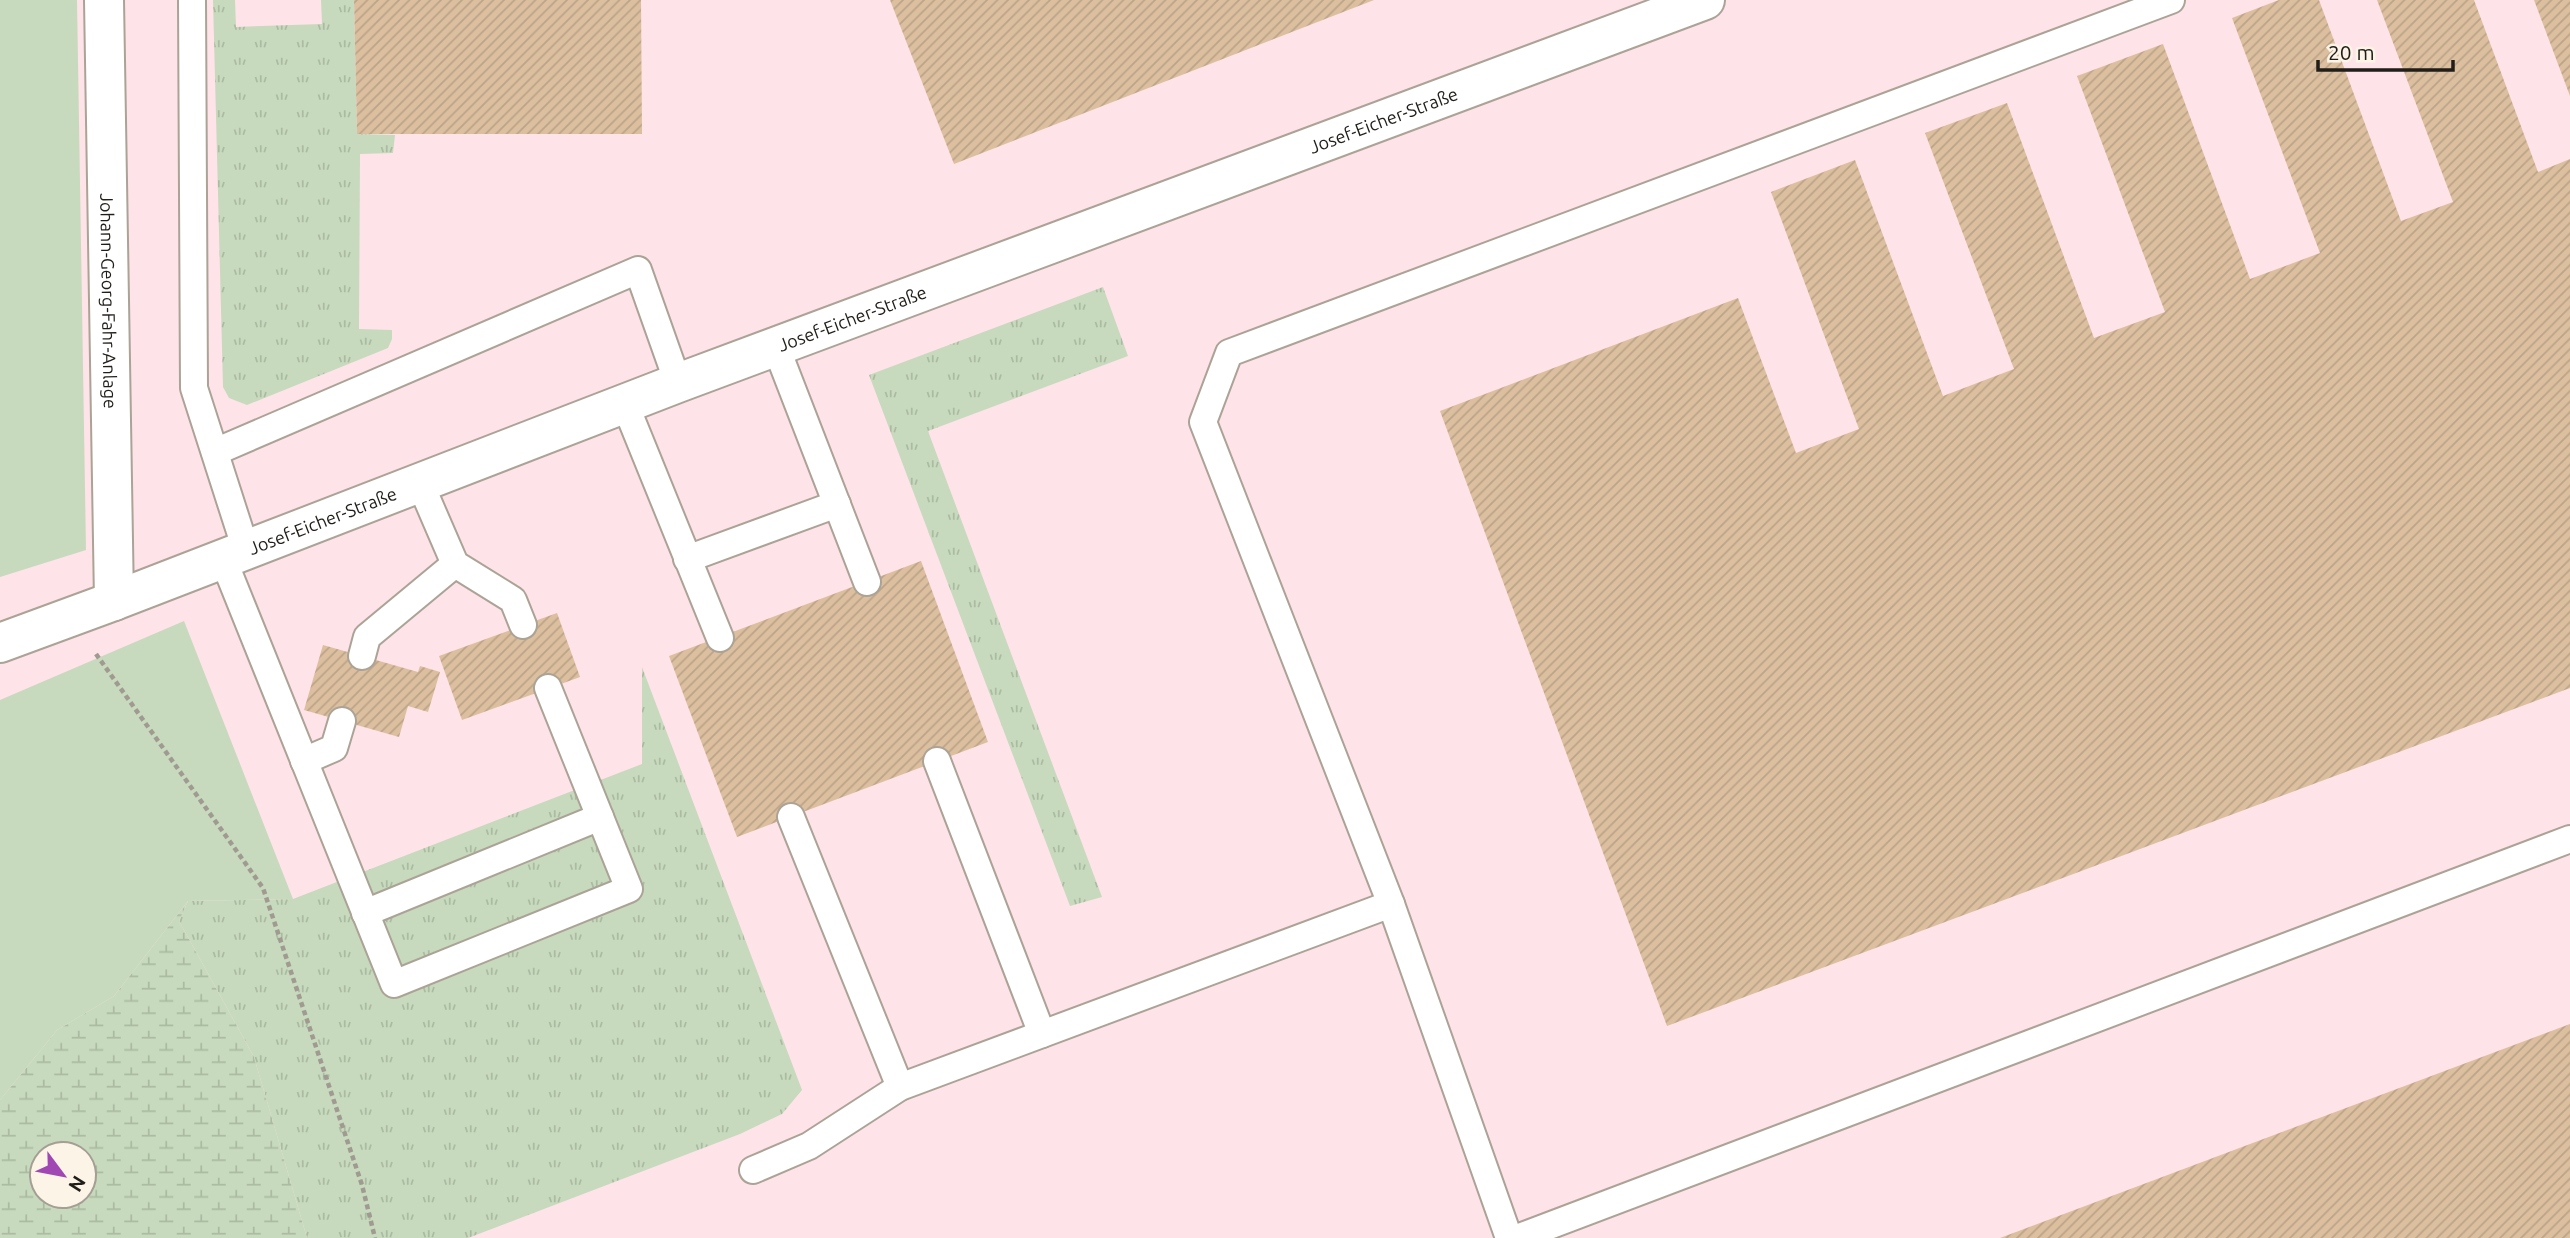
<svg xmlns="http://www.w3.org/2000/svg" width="2570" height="1238" font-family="Ubuntu,sans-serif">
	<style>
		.industrial { fill: #fee3e8; fill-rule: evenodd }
		.grass { fill: url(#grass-tufts) }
		.wetland { fill: url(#wetland-marsh); fill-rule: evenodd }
		.green { fill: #c7dabd }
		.building { fill: url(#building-hatch) }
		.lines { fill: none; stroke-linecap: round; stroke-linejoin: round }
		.service-casing { stroke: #aba396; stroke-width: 30 }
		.minor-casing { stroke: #aba396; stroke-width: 42 }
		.path { stroke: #a09a90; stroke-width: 4.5; stroke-dasharray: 5 3.5; stroke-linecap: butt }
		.service { stroke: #fff; stroke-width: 26 }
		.minor { stroke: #fff; stroke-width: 38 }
		.labels { text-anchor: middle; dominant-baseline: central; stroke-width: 7; stroke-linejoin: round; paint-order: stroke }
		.street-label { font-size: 18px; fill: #211e19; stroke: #fcf4e6 }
	</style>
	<defs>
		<pattern id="grass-tufts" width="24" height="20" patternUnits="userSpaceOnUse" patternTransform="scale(1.75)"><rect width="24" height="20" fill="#c7dabd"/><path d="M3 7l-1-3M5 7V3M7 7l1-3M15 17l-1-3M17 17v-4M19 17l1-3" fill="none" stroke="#abbba2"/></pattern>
		<pattern id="wetland-marsh" width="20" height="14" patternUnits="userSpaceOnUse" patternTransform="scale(1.75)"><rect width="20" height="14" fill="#c7dabd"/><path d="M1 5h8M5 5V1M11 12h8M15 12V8" fill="none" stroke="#abbba2"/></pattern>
		<pattern id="building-hatch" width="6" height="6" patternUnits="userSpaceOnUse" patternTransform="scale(1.75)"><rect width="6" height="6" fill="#dcbf9e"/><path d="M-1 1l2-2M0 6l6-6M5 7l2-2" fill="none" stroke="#bca488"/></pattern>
	</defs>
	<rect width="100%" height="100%" fill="#fcf4e6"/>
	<path class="industrial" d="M0,0H2570V1238H0ZM42,1154H84V1196H42Z"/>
	<g class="grass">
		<polygon points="213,0 235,0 236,27 322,24 321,0 354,0 357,134 395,135 393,153 360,154 359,329 392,330 392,339 388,348 247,405 229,398 223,387"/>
		<polygon points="1103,287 1128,356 928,431 1102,897 1070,906 869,375"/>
		<polygon points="642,667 802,1090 782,1114 740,1134 468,1238 307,1238 254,1057 179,921 188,901 293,899 642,764"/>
	</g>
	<path class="wetland" d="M188,901L179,921L254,1057L307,1238H0V1100L57,1030L114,996ZM42,1154H84V1196H42Z"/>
	<g class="green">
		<polygon points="0,0 77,0 86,550 0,577"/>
		<polygon points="184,621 293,899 188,901 114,996 57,1030 0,1100 0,700"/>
	</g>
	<g class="building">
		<polygon points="354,0 641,0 642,134 357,134"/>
		<polygon points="890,0 1374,0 954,164"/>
		<polygon points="2279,0 2319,0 2401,221 2453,202 2377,0 2474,0 2538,172 2570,159 2570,688 1667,1026 1440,411 1738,298 1796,453 1859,429 1771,192 1855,160 1943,396 2014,369 1925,133 2007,103 2094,338 2165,312 2077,76 2163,44 2250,279 2320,253 2232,18"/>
		<polygon points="2534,0 2570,0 2570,96"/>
		<polygon points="921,561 988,742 737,837 669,656"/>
		<polygon points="557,613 580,677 462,720 439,656"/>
		<polygon points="323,645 418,672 420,666 440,672 428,712 408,706 399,737 304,710"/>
		<polygon points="2570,1024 2570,1238 2000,1238"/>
	</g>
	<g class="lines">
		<defs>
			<g id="service">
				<polyline points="192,0 194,388 246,550"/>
				<polyline points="776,347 867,582"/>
				<polyline points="625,404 720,638"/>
				<polyline points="215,452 638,270 678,383"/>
				<polyline points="420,483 455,564 513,600 523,625"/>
				<polyline points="223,559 394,984 629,889 548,688"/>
				<polyline points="687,559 837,504"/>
				<polyline points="362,656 367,637 455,564"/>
				<polyline points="304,761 334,748 342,721"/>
				<polyline points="937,761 1042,1034"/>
				<polyline points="791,817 900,1087"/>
				<polyline points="365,913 600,817"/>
				<polyline points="753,1170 809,1146 900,1087 1391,904"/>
				<polyline points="1509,1238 1391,904 1203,422 1229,353 2171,0"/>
				<polyline points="1517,1238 2570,839"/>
			</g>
			<g id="minor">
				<path id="s1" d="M104,0L114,601"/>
				<path id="s2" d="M0,643L114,601L678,383L1705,0"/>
			</g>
		</defs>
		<use href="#service" class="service-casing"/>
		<use href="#minor" class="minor-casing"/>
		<polyline class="path" points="96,654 263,888 362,1185 375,1238"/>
		<use href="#service" class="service"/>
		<use href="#minor" class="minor"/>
	</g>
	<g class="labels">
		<g class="street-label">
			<text stroke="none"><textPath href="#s2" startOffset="1479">Josef-Eicher-Straße</textPath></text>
			<text stroke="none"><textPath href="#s1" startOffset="301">Johann-Georg-Fahr-Anlage</textPath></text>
			<text stroke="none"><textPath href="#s2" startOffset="912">Josef-Eicher-Straße</textPath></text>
			<text stroke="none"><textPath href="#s2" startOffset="345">Josef-Eicher-Straße</textPath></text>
		</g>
	</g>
	<g transform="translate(63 1175) rotate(122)"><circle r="33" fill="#fcf4e6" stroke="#a49e94" stroke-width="2"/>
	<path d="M0-5L12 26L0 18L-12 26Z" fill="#a047b4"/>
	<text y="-10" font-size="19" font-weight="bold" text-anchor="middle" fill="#211e19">N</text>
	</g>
	<path d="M2318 60v10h135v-10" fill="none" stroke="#211e19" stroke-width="3.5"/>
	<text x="2328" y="60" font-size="21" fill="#211e19" stroke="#fcf4e6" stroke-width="5" paint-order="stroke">20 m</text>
</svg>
